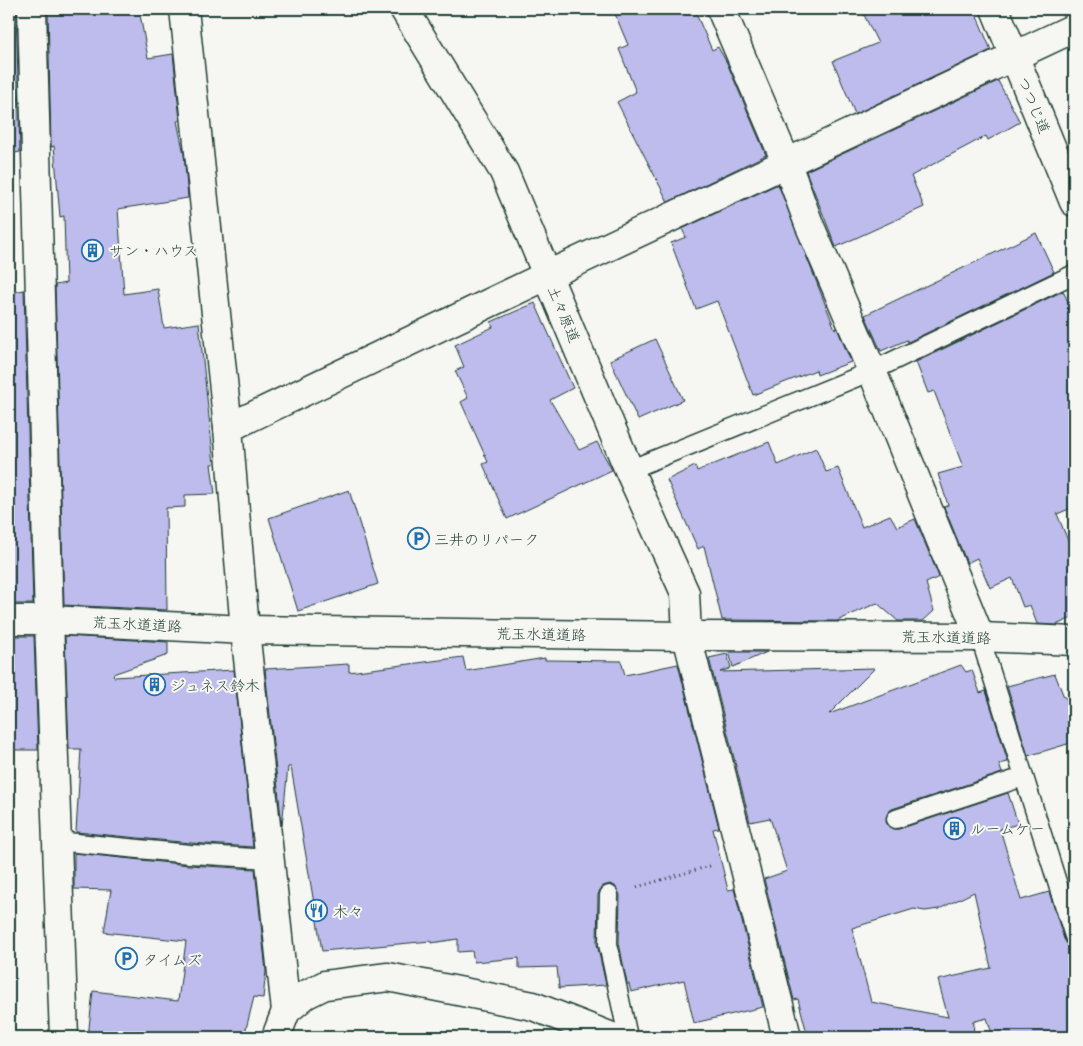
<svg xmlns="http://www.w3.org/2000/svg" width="1083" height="1046" font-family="'Patrick Hand','Klee One',sans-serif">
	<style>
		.building { fill: #bebbed; stroke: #1f3d34; fill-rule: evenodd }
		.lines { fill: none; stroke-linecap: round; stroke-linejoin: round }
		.service-casing { stroke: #1f3d34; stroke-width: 21 }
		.minor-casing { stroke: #1f3d34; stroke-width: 31 }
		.tertiary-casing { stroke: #1f3d34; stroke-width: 31 }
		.secondary-casing { stroke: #1f3d34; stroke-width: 31 }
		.path { stroke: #1f3d34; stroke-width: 3; stroke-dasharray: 1 4; stroke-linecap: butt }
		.service { stroke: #f6f6f2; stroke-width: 18 }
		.minor { stroke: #f6f6f2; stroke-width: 28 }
		.tertiary { stroke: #f6f6f2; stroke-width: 28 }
		.secondary { stroke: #f6f6f2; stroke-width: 28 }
		.labels { text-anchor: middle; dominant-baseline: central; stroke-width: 4; stroke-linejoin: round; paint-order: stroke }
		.street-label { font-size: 15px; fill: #1f3d34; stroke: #f6f6f2 }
		.poi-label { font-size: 15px; fill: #1f3d34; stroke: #f6f6f2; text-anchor: start }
	</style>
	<rect width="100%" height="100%" fill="#f6f6f2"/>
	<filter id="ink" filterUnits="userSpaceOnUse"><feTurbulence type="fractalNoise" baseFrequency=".02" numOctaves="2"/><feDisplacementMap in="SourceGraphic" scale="10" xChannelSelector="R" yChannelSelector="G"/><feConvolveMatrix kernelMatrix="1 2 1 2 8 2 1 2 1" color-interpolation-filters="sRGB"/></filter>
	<g filter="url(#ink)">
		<g class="building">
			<polygon points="9,9 16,9 20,152 9,154"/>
			<polygon points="48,9 139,9 148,58 173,54 180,120 177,121 184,154 188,198 118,209 124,294 158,289 164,328 199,323 214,464 211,464 215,494 185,495 185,507 166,508 167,610 64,605 55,285 66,283 64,216 60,217 54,146 51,147"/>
			<polygon points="613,9 694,9 712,50 718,47 727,63 766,155 668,202 617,102 636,92 619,49 628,45"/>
			<polygon points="861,9 974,9 991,50 855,114 833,61 878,43"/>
			<polygon points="998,81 1020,122 988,140 986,136 911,176 924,207 836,247 806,171"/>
			<polygon points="778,184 835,329 837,328 851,362 817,375 816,370 753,395 717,301 696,309 671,243 686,237 682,229"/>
			<polygon points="1036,233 1054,272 908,342 907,340 881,351 865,315"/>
			<polygon points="24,290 33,604 9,604 9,293"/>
			<polygon points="1063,291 1074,314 1074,507 1057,514 1074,555 1074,617 1056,625 1037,624 1030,605 1023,607 1012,578 990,588 977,558 967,563 944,507 948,505 938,474 963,467 934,391 928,393 916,362"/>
			<polygon points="535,303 573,388 550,400 579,450 597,442 612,470 507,519 483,464 488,462 461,402 468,398 455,371 464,367 455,345 493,327 491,322"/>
			<polygon points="655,339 683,400 638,420 610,360"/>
			<polygon points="769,442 778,465 816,448 826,472 838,468 862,527 890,515 897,527 915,519 939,577 926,583 934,611 923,621 898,621 877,603 837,621 722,620 704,546 698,549 667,480 695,466 697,471"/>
			<polygon points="349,490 378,584 298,611 269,518"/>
			<polygon points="9,636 34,636 38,750 9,750"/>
			<polygon points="65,636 168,642 168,655 113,674 114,677 234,670 253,847 191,843 76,832 81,749 69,749"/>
			<polygon points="729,652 767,652 733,667"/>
			<path d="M727,654L731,668L720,672L875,668L829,714L961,665L966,672L972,670L980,693L986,691L1008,762L999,764L1002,773L892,809L888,812L886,822L889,827L894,829H899L1008,793L1018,824L1000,829L1021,900L1049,892L1064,939L1067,944L1074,946V1037H993L987,1018L972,1022L974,1023L973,1037H808L798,999L794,1000L764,879L787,871L770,818L750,822L709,658ZM974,892L991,968L938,980L948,1017L871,1002L852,928L914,909L925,911L939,909Z"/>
			<polygon points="463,657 466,671 545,658 545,660 621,661 625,675 678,664 719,828 713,829 728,890 734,889 763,1007 694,1023 684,980 631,992 629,984 627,984 619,943 620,895 615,886 610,884 603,886 600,890 598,895 597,944 606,985 559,988 557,967 519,968 519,958 474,962 472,951 458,952 458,939 431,943 431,941 322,951 291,767 288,767 282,826 265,669 349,664 349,672"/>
			<polygon points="1055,674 1064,697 1074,704 1074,742 1028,756 1007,686"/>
			<polygon points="74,853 189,865 255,869 266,971 263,998 254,997 244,1037 88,1037 93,991 178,1001 186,941 104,932 111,890 74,889"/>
		</g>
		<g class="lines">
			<defs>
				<g id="service">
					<polyline points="629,470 872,371 1074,274"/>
					<polyline points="980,637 1074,936"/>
					<polyline points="896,819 1023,777"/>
					<polyline points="56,841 190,854 270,859"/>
					<polyline points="609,895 608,944 628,1037"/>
				</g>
				<g id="minor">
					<polyline points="32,9 49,620 64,1037"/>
					<polyline points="184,9 228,428 245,630 286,1011"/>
					<polyline points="404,9 504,172 629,470 685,593 687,636 787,1037"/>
					<polyline points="721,9 787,164 809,224 872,371 980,637"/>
					<polyline points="995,9 1074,202"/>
					<polyline points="228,428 548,275 1074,28"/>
				</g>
				<polyline id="tertiary" points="276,1037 286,1011 305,995 325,985 388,977 533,1006 612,1037"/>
				<polyline id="secondary" points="9,620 49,620 245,630 687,636 980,637 1074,641"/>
			</defs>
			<use href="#service" class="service-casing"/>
			<use href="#minor" class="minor-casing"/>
			<use href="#tertiary" class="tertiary-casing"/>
			<use href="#secondary" class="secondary-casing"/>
			<polyline class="path" points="637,887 710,866"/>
			<use href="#service" class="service"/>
			<use href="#minor" class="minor"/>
			<use href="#tertiary" class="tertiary"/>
			<use href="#secondary" class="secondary"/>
		</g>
	</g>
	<defs>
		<symbol id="building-ring" viewBox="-11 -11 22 22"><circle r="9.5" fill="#f6f6f2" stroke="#1f6fb2" stroke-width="1.5"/><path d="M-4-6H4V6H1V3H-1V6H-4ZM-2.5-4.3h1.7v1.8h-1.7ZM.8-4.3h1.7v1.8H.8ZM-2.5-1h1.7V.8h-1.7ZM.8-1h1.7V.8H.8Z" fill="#1f6fb2"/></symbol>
		<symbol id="parking-ring" viewBox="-11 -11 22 22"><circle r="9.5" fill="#f6f6f2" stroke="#1f6fb2" stroke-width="1.5"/><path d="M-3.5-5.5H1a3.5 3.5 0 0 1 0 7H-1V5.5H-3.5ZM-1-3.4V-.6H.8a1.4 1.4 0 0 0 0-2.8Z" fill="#1f6fb2"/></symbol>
		<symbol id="restaurant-ring" viewBox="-11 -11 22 22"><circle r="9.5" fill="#f6f6f2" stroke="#1f6fb2" stroke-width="1.5"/><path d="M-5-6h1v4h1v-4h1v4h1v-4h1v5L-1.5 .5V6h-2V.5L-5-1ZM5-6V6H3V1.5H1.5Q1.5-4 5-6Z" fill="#1f6fb2"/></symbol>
	</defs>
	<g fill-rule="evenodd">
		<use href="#building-ring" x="80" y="238" width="25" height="25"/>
		<use href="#parking-ring" x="406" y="526" width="25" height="25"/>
		<use href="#building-ring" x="142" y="672" width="25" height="25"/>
		<use href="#building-ring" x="942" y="816" width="25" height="25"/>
		<use href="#restaurant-ring" x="304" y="898" width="25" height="25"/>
		<use href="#parking-ring" x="114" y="946" width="25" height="25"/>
	</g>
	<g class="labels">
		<g class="street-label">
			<text transform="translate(1034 105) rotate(67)">つつじ道</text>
			<text transform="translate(564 314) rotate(67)">土々原道</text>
			<text transform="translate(137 624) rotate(3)">荒玉水道道路</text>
			<text transform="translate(541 634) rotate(1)">荒玉水道道路</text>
			<text transform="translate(946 637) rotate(1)">荒玉水道道路</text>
		</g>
		<g class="poi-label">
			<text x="109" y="250">サン・ハウス</text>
			<text x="434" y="539">三井のリパーク</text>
			<text x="170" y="685">ジュネス鈴木</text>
			<text x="970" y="828">ルームケー</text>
			<text x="333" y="911">木々</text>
			<text x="143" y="959">タイムズ</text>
		</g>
	</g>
	<rect width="1083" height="1046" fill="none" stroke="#f6f6f2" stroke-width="30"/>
	<rect x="15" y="15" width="1053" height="1016" fill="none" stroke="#1f3d34" stroke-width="2" filter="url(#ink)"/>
</svg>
